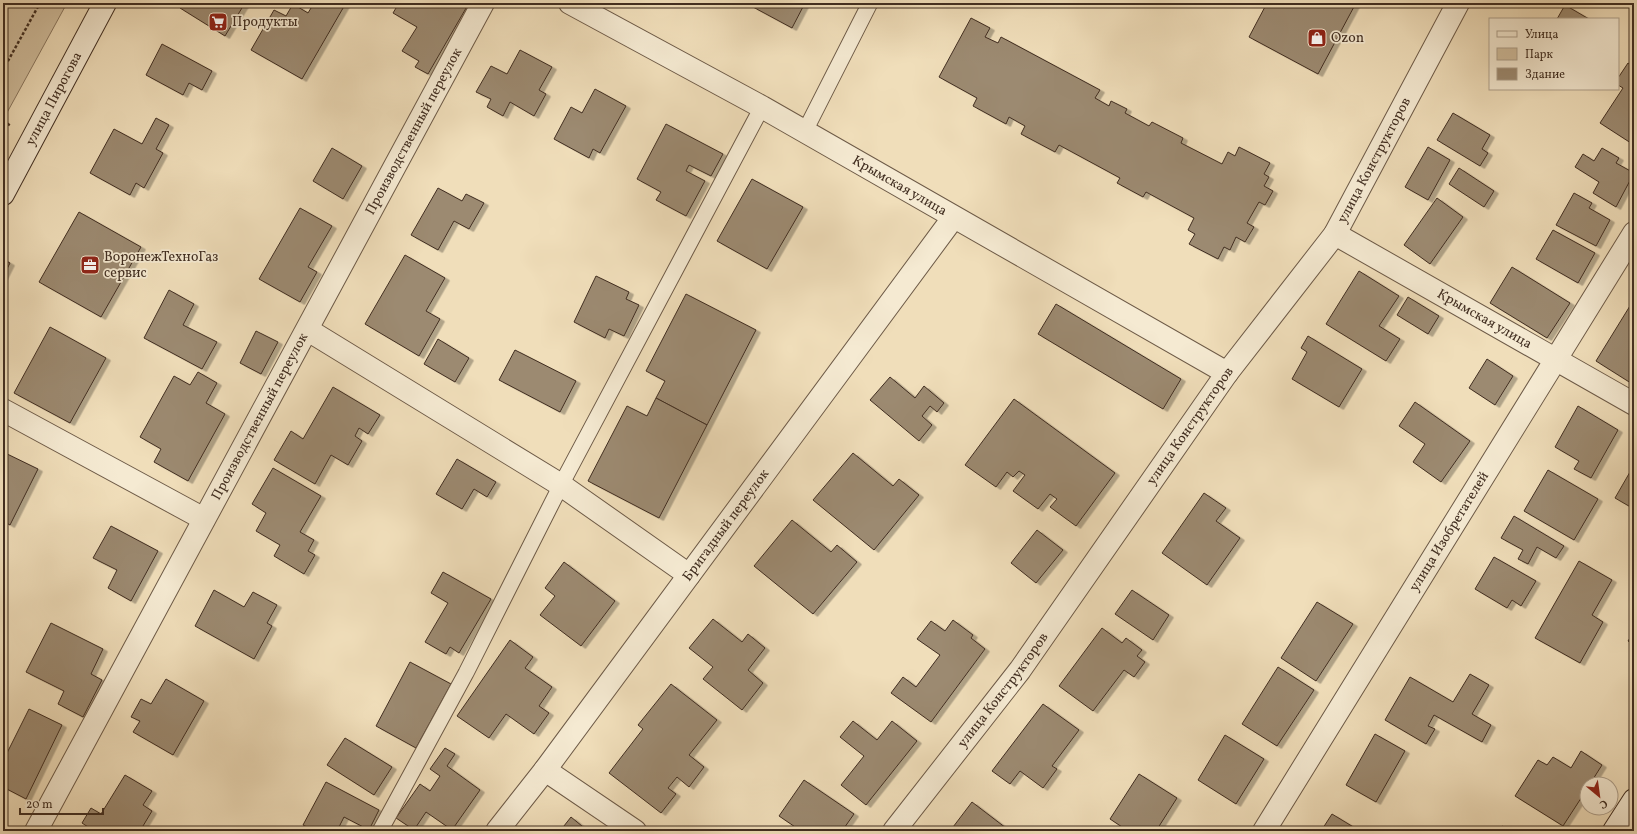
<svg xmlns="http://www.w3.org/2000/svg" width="1637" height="834" font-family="Vollkorn,serif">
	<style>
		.green { fill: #d2c0a0; stroke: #8a7760 }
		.building { fill: #9c8a71; stroke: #412e21; filter: url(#shadow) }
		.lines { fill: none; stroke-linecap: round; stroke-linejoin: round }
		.lane-casing { stroke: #6d5a47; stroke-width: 17 }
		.street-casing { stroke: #6d5a47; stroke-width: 24 }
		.secondary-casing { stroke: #412e21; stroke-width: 24 }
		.path { stroke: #412e21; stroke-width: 2.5; stroke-dasharray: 3 2; stroke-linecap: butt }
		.lane { stroke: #f5ead2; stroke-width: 15 }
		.street { stroke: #f5ead2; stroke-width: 22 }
		.secondary { stroke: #f5ead2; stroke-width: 22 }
		.labels { text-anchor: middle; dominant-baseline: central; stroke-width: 3.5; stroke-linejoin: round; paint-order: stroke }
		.poi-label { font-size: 14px; fill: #412e21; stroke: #f5ead2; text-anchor: start }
		.street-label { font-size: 14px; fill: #412e21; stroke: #f5ead2 }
	</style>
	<defs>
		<filter id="shadow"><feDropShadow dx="4.5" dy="2.5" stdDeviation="0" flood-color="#0004"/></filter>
	</defs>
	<rect width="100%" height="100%" fill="#f0deba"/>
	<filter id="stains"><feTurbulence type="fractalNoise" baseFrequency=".005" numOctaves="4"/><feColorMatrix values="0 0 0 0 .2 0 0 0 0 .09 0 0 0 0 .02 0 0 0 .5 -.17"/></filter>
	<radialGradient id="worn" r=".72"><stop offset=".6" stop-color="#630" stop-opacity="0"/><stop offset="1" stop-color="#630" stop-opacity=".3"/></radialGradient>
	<polygon class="green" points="3,3 67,3 3,120"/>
	<g class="building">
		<polygon points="183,3 245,3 225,36 180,8"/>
		<polygon points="314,3 346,3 302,79 251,50 274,10 286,16 293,4 308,13"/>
		<polygon points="399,3 436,3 442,7 444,3 469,3 428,74 415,67 419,61 402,51 417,27 393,13"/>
		<polygon points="755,3 805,3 792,28 753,7"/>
		<polygon points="1267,3 1356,3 1318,74 1249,37"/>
		<polygon points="1565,5 1589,19 1557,19"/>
		<polygon points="971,18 990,28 985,37 998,43 1001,37 1100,90 1095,98 1109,106 1111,101 1127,109 1125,113 1149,126 1152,122 1183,138 1181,143 1222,164 1228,152 1235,156 1239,147 1270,163 1264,174 1269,177 1264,186 1273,191 1265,205 1259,202 1247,223 1254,227 1245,242 1236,237 1230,250 1224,247 1218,259 1189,244 1195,234 1188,230 1194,218 1146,192 1143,197 1117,183 1120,178 1059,145 1055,152 1021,134 1025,126 1009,117 1006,124 973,106 977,98 939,77"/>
		<polygon points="162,44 212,71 202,90 189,83 183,95 146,75"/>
		<polygon points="520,50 552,67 539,90 546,94 534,116 510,102 503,116 487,107 491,99 476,92 491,66 507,74"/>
		<polygon points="1628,63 1634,67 1634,145 1600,123 1623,88 1618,85 1618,78"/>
		<polygon points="595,89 626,106 600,153 593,149 589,158 554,139 571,107 582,113"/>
		<polygon points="1453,113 1490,135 1482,149 1488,153 1480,166 1437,140"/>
		<polygon points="156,118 169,125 156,149 163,153 144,188 136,183 130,195 90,173 114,129 142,144"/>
		<polygon points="666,124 723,154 711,176 689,165 686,171 705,181 686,216 656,200 661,192 637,179"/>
		<polygon points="1428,147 1450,160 1428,200 1405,187"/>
		<polygon points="332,148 362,166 343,199 313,181"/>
		<polygon points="1602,148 1619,158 1616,163 1634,173 1616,207 1593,193 1599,182 1575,167 1583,154 1594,161"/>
		<polygon points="1459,168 1494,191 1484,207 1449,184"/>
		<polygon points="752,179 803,207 767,269 717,241"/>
		<polygon points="438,188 462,201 466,194 484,203 469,229 454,221 438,250 411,235"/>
		<polygon points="1574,193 1592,203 1589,208 1610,220 1596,246 1556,225"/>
		<polygon points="1437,198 1463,217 1430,264 1404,245"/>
		<polygon points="300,208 332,226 308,267 317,272 300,302 259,279"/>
		<polygon points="79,212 141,247 101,317 39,282"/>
		<polygon points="1553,230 1595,253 1578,283 1536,259"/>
		<polygon points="405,255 445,278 426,311 440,319 419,356 365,324"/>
		<polygon points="3,259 10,263 3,277"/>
		<polygon points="1512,267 1570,303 1547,338 1490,303"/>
		<polygon points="1359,271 1399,296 1379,326 1400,339 1386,361 1326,324"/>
		<polygon points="596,276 629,292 626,299 639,305 624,336 609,329 605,338 574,322"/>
		<polygon points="169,290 194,304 183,325 217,342 202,369 144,338"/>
		<polygon points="686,294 756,330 707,425 656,398 665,381 646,371"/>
		<polygon points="1408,297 1439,316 1428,334 1397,315"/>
		<polygon points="1633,301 1634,302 1634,385 1596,361"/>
		<polygon points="1056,304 1181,379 1163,409 1038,334"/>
		<polygon points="50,327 106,358 70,423 14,393"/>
		<polygon points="256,331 278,342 261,374 240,363"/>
		<polygon points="1308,336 1362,369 1339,407 1292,379 1307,352 1301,348"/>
		<polygon points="438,339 469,358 455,382 424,364"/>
		<polygon points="515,350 576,381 560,412 499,380"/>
		<polygon points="1487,359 1513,376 1495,405 1469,388"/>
		<polygon points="198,372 217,383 206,403 225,414 188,481 154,462 161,449 140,437 174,376 190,385"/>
		<polygon points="890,377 915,398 924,386 944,403 937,412 930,406 922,416 932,425 919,441 870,400"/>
		<polygon points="333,387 380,415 368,434 359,428 355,436 362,441 348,465 331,455 315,484 274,460 291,431 303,439"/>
		<polygon points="656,398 707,425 659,518 588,481 627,406 647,416"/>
		<polygon points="1014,399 1115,473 1076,526 1050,507 1057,499 1050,494 1038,509 1013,491 1025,475 1019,471 1013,477 1007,472 996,487 965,465"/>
		<polygon points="1415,402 1470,441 1441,482 1413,462 1425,444 1399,426"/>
		<polygon points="1578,406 1618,430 1591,478 1574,469 1579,461 1555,447"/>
		<polygon points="3,452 38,469 10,525 3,521"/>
		<polygon points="853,453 893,486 899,479 919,495 874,550 813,500"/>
		<polygon points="457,459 496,482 487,497 474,489 462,509 436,494"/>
		<polygon points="1634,465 1634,509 1615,498"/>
		<polygon points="273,468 321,496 300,532 314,540 308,551 315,555 304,574 274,556 280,545 256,531 266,513 252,504"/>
		<polygon points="1548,470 1598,499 1574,540 1524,511"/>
		<polygon points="1204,493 1226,508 1216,521 1240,538 1207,585 1162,553"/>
		<polygon points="1514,516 1564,546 1556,558 1537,547 1528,564 1518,559 1523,550 1501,538"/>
		<polygon points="792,520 831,552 837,545 857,562 813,614 754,566"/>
		<polygon points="111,526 158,551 131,601 108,588 117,570 93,558"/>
		<polygon points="1037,530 1063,550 1036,583 1011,563"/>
		<polygon points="1494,557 1536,581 1521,606 1512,600 1507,608 1475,589"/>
		<polygon points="1579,561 1612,580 1592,615 1603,622 1580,663 1535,638"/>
		<polygon points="564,562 615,601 581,646 540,615 555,596 545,588"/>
		<polygon points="443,572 491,599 459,653 450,647 446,654 425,642 448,603 431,593"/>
		<polygon points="214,590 244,607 253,592 277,605 267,623 272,626 254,659 195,626"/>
		<polygon points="1132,590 1169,615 1153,640 1115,614"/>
		<polygon points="1317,602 1353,624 1316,681 1281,658"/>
		<polygon points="713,619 742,642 748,634 765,648 748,670 763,683 742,710 703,679 713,667 689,648"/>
		<polygon points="953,620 973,635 971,638 985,649 931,722 891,693 903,677 916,687 940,655 917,639 931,621 945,631"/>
		<polygon points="51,623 103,649 91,674 102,680 83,717 58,704 64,691 26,672"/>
		<polygon points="1102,628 1122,643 1126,638 1142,650 1137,656 1145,662 1134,677 1124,670 1093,711 1059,686"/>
		<polygon points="1634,632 1634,645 1628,641"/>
		<polygon points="510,640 533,657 525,668 552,687 539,706 549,713 534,734 506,714 489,738 457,716"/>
		<polygon points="410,662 451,684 416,748 376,726"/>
		<polygon points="1278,667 1314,690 1277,746 1242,724"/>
		<polygon points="1470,674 1489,685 1472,714 1491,725 1482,742 1434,715 1428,726 1435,729 1426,744 1385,720 1410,677 1453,702"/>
		<polygon points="166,679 204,701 173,755 133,732 140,721 131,717 141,699 151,704"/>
		<polygon points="671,684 717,720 689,755 704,767 689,787 677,777 668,788 676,794 661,813 609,773 643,729 638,725"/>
		<polygon points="1043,704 1079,730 1052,766 1057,769 1043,788 1020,771 1010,784 992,771"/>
		<polygon points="29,709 62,725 26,799 3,787 3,761"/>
		<polygon points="853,721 877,740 892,721 917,741 866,805 841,785 864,756 840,737"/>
		<polygon points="1375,734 1405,751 1376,802 1346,785"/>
		<polygon points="1225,735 1264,759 1236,804 1198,780"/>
		<polygon points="345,738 392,767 374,795 327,765"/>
		<polygon points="445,748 455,754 447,766 480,790 452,830 426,812 414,830 396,818 420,784 430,791 440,776 430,769"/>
		<polygon points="1581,751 1602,765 1590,784 1587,784 1587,789 1563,826 1515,796 1538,760 1547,765 1553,757 1571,768"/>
		<polygon points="1139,774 1177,798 1156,831 1128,831 1110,819"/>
		<polygon points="125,775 152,791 143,805 152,811 140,831 94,831 82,823 91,808 101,814"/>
		<polygon points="804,780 854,814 842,831 801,831 779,816"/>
		<polygon points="326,782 379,810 369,830 344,817 337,831 315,831 303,825"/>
		<polygon points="972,802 1006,828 1004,831 950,831"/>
		<polygon points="1332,814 1360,831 1321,831"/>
		<polygon points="571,817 588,831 560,831"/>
		<polygon points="1502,826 1510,831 1499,831"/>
	</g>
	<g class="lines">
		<defs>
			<g id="lane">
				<polyline points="805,131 870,3"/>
				<polyline points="380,831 466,673 561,485 762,107"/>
			</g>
			<g id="street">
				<path id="s1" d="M570,3L762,107L1227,373"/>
				<path id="s2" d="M1335,234L1634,404"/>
				<polyline points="308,330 561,485 689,575"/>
				<polyline points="3,410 204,519"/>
				<polyline points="545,770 635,831"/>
				<path id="s3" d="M36,831L483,3"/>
				<path id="s4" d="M497,831L545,770L953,218"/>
				<path id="s5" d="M894,831L1020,670L1227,373L1335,234L1458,3"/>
				<path id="s6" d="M1264,831L1634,233"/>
			</g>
			<g id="secondary">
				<path id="s7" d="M3,194L105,3"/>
				<polyline points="1614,831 1634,800"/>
			</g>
		</defs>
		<use href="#lane" class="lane-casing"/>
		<use href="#street" class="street-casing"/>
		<use href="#secondary" class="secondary-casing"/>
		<g class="path">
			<polyline points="3,70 40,3"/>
			<polyline points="3,121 11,126"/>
		</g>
		<use href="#lane" class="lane"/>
		<use href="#street" class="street"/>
		<use href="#secondary" class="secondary"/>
	</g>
	<defs>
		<symbol id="supermarket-square" viewBox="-11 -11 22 22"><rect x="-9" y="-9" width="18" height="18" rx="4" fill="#8f2418" stroke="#f5ead2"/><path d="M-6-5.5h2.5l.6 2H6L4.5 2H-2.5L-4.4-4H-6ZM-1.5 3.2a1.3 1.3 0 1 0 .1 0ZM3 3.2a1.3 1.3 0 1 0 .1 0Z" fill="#fff"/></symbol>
		<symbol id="shop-square" viewBox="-11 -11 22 22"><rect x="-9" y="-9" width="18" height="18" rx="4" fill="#8f2418" stroke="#f5ead2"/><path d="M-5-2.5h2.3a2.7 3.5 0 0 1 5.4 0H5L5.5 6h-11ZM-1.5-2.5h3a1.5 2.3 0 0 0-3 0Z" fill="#fff"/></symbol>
		<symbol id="office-square" viewBox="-11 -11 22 22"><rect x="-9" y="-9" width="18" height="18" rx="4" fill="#8f2418" stroke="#f5ead2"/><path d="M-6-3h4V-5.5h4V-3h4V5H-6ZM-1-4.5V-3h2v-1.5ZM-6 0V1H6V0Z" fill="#fff"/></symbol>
	</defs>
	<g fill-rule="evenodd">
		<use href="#supermarket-square" x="207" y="11" width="22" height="22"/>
		<use href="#shop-square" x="1306" y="27" width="22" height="22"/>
		<use href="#office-square" x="79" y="254" width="22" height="22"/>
	</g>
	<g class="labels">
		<g class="poi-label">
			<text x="232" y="22">Продукты</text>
			<text x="1331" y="38">Ozon</text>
			<text x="104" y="257">ВоронежТехноГаз<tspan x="104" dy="16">сервис</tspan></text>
		</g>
		<g class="street-label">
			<text stroke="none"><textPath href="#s7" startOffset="108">улица Пирогова</textPath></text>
			<text stroke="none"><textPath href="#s3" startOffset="795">Производственный переулок</textPath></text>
			<text stroke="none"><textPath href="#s5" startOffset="826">улица Конструкторов</textPath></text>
			<text stroke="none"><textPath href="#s1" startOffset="377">Крымская улица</textPath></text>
			<text stroke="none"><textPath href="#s2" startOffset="172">Крымская улица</textPath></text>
			<text stroke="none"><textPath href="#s3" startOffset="471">Производственный переулок</textPath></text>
			<text stroke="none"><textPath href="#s5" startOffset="502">улица Конструкторов</textPath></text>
			<text stroke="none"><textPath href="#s4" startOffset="382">Бригадный переулок</textPath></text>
			<text stroke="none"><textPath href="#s6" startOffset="352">улица Изобретателей</textPath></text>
			<text stroke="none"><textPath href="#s5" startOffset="178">улица Конструкторов</textPath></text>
		</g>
	</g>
	<rect width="1637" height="834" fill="none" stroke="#f0deba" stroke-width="16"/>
	<rect x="4" y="4" width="1629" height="826" fill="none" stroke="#412e21" stroke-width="2"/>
	<rect x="8" y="8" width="1621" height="818" fill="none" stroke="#412e21"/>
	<rect x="1489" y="18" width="130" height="72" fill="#f5ead2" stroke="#ad9f8b"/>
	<rect x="1497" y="31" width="20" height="6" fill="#f5ead2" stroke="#ad9f8b"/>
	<text x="1525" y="38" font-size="12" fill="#412e21">Улица</text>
	<rect x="1497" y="48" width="20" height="12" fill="#d2c0a0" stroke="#ad9f8b"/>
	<text x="1525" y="58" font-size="12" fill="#412e21">Парк</text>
	<rect x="1497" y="68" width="20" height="12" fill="#9c8a71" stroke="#ad9f8b"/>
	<text x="1525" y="78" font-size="12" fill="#412e21">Здание</text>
	<g transform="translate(1599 796) rotate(151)"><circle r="19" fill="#f5ead2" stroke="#ad9f8b"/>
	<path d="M0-3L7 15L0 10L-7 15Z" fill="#8f2418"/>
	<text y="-6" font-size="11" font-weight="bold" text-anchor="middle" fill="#412e21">С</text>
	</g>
	<path d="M20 808v6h83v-6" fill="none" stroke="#412e21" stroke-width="2"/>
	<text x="26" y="808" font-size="12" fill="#412e21" stroke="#f5ead2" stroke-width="3" paint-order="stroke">20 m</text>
	<rect width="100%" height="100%" filter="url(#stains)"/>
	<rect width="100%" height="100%" fill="url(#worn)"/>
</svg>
